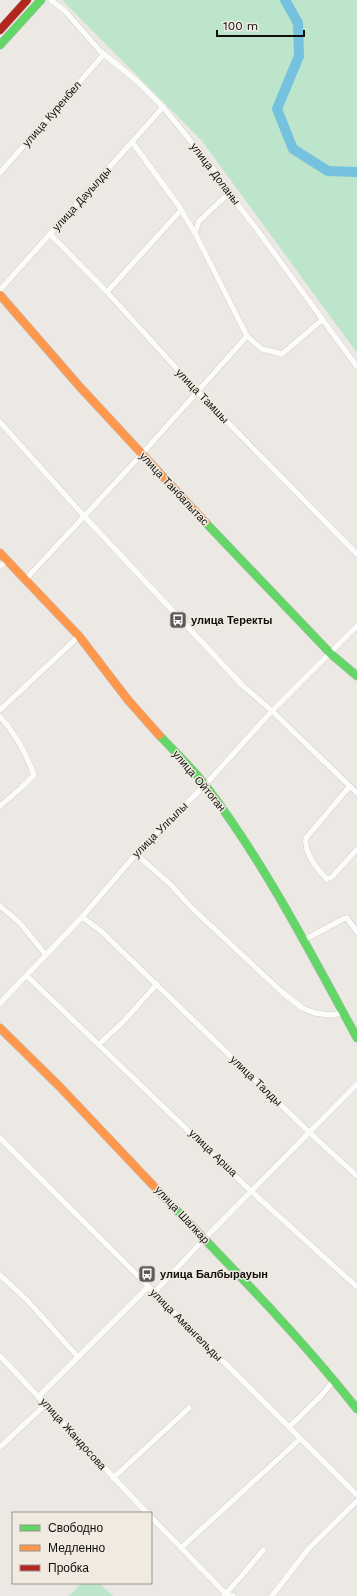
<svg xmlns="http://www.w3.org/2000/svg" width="357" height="1596" font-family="'Work Sans',sans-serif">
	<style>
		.green { fill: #bce5cc }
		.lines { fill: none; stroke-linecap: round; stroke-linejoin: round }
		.river { stroke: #74c2dd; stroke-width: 10 }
		.street-casing { stroke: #bcbab6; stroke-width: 6 }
		.fast-casing { stroke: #bcbab6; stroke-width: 9 }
		.slow-casing { stroke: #bcbab6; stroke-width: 9 }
		.jam-casing { stroke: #bcbab6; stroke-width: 9 }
		.street { stroke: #fcfcfb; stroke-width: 5.5 }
		.fast { stroke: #63d668; stroke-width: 8 }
		.slow { stroke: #ff974d; stroke-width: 8 }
		.jam { stroke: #b3261e; stroke-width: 8 }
		.labels { text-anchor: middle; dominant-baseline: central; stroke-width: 3; stroke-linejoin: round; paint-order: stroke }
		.street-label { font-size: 11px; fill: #110f0c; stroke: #f0eae1 }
		.poi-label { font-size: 11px; font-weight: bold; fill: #110f0c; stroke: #f0eae1; text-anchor: start }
	</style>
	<rect width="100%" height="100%" fill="#ece9e4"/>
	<g class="green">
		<polygon points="62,0 357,0 357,353 202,141"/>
		<polygon points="82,1583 99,1583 113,1596 69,1596"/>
	</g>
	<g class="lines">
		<polyline class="river" points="285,0 298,23 299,56 277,109 293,149 328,171 357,172"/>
		<defs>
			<g id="street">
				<polyline points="51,0 65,11 100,51 137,81 163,107 219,176 235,201 256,228 357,367"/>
				<polyline points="0,173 104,54"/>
				<polyline points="181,210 195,233 247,336"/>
				<polyline points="195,233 199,221 230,192"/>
				<polyline points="50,234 107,292 197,391 357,554"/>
				<polyline points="0,290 163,107"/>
				<polyline points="107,292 181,210 179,206 132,142"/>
				<polyline points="0,422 84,516 243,686 272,711 357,793"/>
				<polyline points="0,566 8,561"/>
				<polyline points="25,580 141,455 247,336 262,349 282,354 323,319"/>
				<polyline points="0,710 79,636"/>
				<path d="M0,717C16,734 26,753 34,775L21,788L0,806"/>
				<path d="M350,786L306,838C304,853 316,868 327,879L332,877L357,849"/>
				<polyline points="136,854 170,884 193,909 282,992 302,1008 315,1013 330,1015 344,1013"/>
				<polyline points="0,906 20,923 46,955"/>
				<polyline points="82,917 101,931 310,1133 357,1176"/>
				<polyline points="304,940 343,919 347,918 357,932"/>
				<polyline points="27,976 251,1191 357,1287"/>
				<polyline points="0,1003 82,917 136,854 205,785 272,711 357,626"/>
				<polyline points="99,1044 123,1022 157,984"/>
				<polyline points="0,1138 357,1495"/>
				<polyline points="0,1275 28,1301 78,1357"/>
				<polyline points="154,1293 204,1239 357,1084"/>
				<polyline points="0,1356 147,1513"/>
				<polyline points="39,1396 148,1287"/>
				<polyline points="289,1427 321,1396 334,1380"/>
				<polyline points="0,1447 46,1404"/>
				<polyline points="113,1478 189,1408"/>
				<polyline points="151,1517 226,1594 233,1596"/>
				<polyline points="181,1548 300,1439"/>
				<polyline points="224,1596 250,1566 263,1550"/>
				<polyline points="272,1596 309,1548 357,1501"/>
			</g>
			<g id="fast">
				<polyline points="0,45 41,0"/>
				<polyline points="205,522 331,654 357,676"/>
				<path d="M159,735C175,752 192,768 206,786C265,864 310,952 357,1038"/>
				<path d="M165,1198C231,1267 298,1334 357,1409"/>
			</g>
			<g id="slow">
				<polyline points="0,295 80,387 205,522"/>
				<polyline points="0,553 79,636 128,700 159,735"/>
				<polyline points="0,1028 60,1087 165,1198"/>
			</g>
			<polyline id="jam" points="0,30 27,0"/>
		</defs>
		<use href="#street" class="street-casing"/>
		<use href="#fast" class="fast-casing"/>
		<use href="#slow" class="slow-casing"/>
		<use href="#jam" class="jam-casing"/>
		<use href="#street" class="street"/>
		<use href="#fast" class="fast"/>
		<use href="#slow" class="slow"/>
		<use href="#jam" class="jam"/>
	</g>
	<defs>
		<symbol id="bus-square" viewBox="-11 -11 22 22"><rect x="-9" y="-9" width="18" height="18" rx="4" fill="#5e5b58" stroke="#f0eae1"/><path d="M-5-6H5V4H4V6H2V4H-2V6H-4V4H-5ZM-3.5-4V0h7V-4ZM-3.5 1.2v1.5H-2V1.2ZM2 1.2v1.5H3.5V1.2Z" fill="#fff"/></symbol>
	</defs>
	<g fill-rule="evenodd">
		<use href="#bus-square" x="168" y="610" width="20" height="20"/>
		<use href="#bus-square" x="137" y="1264" width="20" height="20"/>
	</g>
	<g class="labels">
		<g class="street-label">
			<text transform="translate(52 114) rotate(-49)">улица Куренбел</text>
			<text transform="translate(215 174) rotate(53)">улица Доланы</text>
			<text transform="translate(82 199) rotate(-48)">улица Дауылды</text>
			<text transform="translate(202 396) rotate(46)">улица Тамшы</text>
			<text transform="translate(174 489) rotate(47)">улица Танбалытас</text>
			<text transform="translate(199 781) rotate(50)">улица Ойтоган</text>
			<text transform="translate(160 830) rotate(-45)">улица Улгылы</text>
			<text transform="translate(256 1081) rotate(44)">улица Талды</text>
			<text transform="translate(213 1153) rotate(44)">улица Арша</text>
			<text transform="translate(182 1215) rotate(47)">улица Шалкар</text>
			<text transform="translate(186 1325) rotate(45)">улица Амангельды</text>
			<text transform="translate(73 1434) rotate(48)">улица Жандосова</text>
		</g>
		<g class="poi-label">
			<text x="191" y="620">улица Теректы</text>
			<text x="160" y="1274">улица Балбырауын</text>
		</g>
	</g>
	<rect x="12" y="1512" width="140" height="72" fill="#f0eae1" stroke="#97928c"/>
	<rect x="20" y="1525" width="20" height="6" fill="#63d668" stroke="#97928c"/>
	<text x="48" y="1532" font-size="12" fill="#110f0c">Свободно</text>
	<rect x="20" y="1545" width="20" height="6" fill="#ff974d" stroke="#97928c"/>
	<text x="48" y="1552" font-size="12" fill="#110f0c">Медленно</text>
	<rect x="20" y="1565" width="20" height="6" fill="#b3261e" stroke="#97928c"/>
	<text x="48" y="1572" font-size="12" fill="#110f0c">Пробка</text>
	<path d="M217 30v6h87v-6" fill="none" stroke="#110f0c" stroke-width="2"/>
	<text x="223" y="30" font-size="12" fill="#110f0c" stroke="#f0eae1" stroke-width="3" paint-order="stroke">100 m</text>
</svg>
